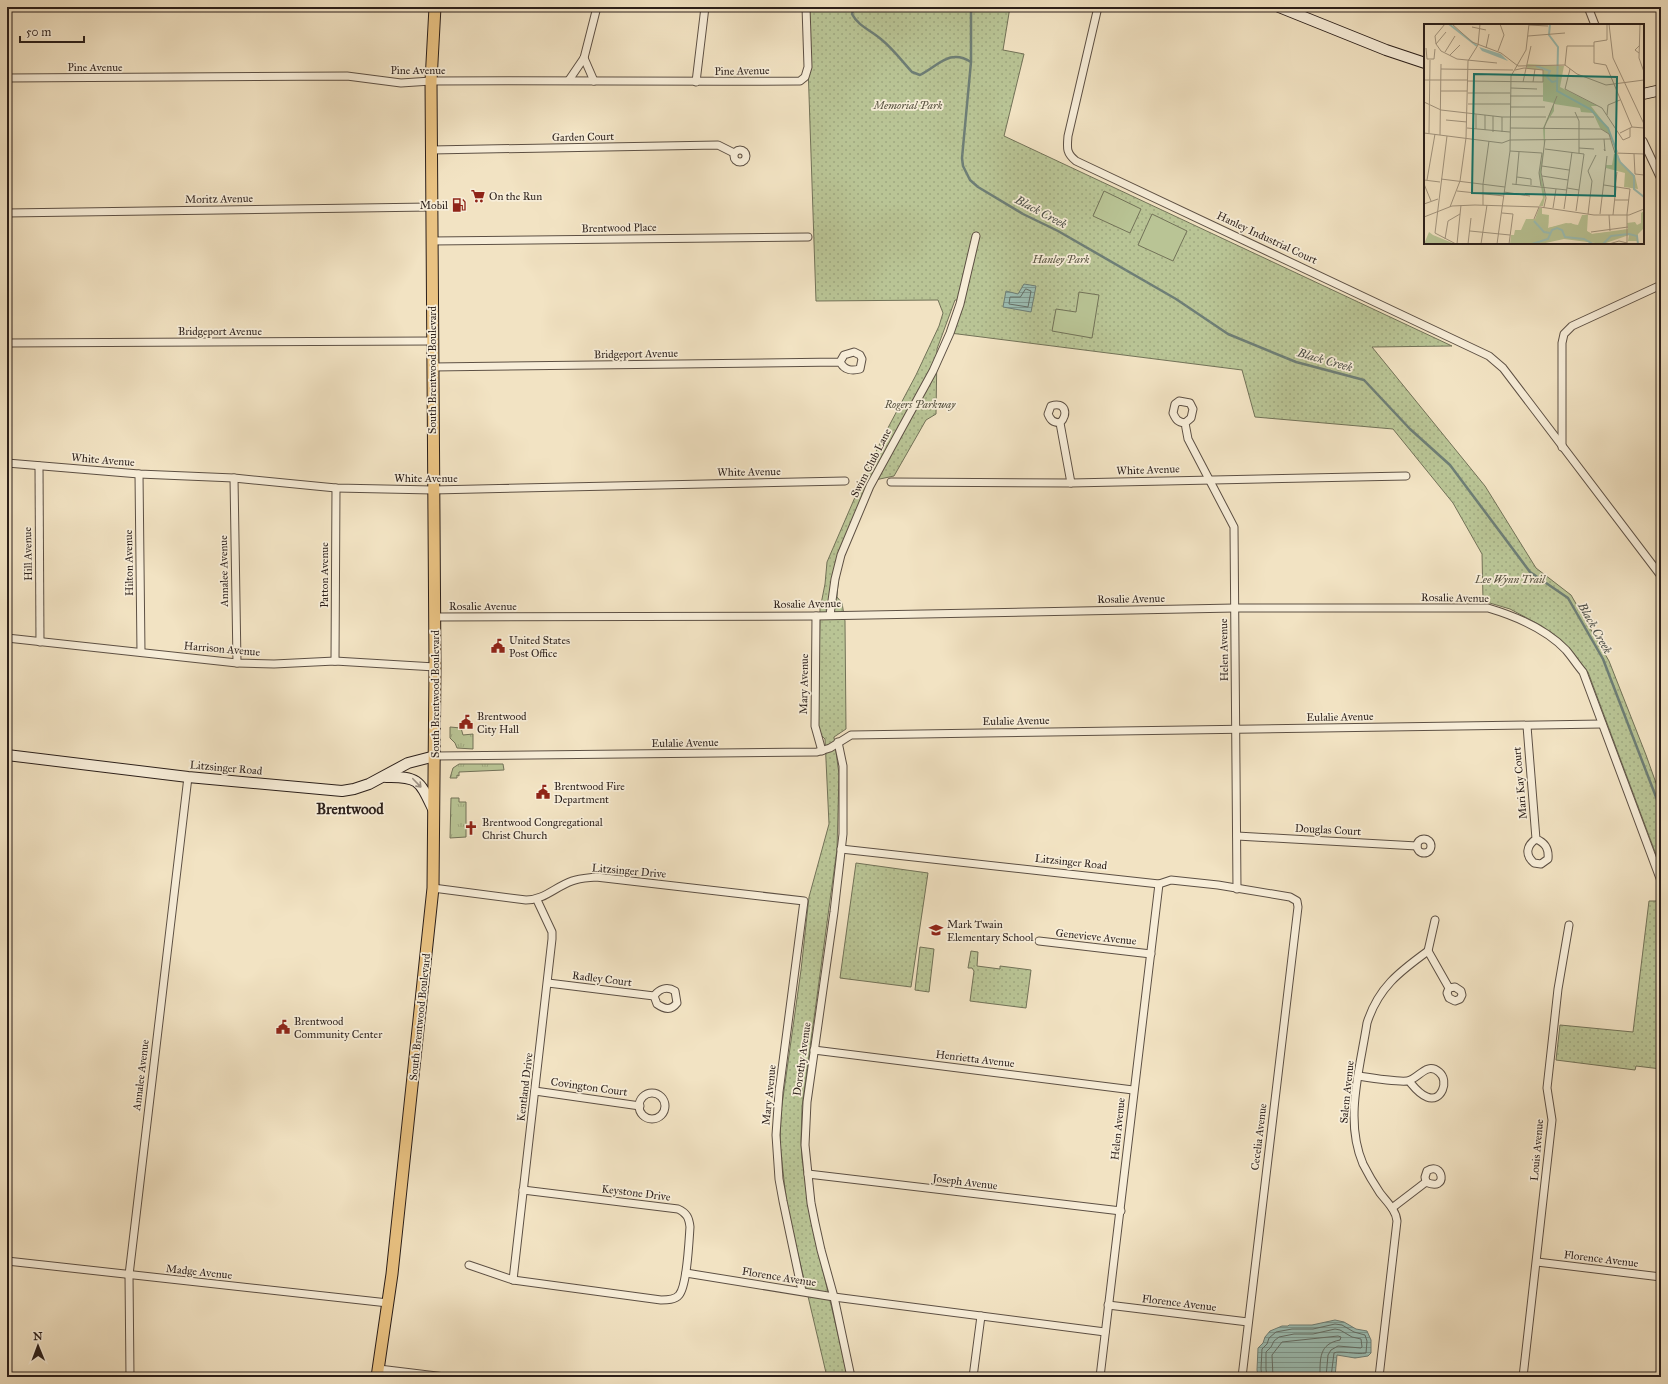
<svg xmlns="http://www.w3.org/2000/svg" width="1668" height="1384" font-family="'IM FELL Great Primer',serif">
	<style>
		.grass { fill: url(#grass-tufts); stroke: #727258 }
		.park { fill: url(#park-dots); stroke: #727258 }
		.pitch { fill: #b9c495; stroke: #727258 }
		.water { fill: url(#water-rules); stroke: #6e7e76 }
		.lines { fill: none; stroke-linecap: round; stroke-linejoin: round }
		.shore { stroke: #636e67; stroke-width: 1 }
		.stream { stroke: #6e7e76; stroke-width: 2.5 }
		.street-casing { stroke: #5d5044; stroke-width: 9 }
		.secondary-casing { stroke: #2b1f1a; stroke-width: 12 }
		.primary-casing { stroke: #2b1f1a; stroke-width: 13 }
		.street { stroke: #f7edd8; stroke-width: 7 }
		.secondary { stroke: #f7edd8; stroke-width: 10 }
		.primary { stroke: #e9c282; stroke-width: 11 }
		.oneway { stroke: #9b9082 }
		.labels { text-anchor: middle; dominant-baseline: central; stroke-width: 3.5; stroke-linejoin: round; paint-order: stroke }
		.street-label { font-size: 11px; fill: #2b1f1a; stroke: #f7edd8 }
		.park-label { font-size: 11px; font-style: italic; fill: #56513f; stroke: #f7edd8 }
		.poi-label { font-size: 11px; fill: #2b1f1a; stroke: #f7edd8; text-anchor: start }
		.water-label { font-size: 12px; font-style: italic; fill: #4d4f48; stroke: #f7edd8 }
		.district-label { font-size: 15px; font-weight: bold; fill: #2b1f1a; stroke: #f7edd8 }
		.inset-river { fill: none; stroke: #9bbeb4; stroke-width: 2 }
		.inset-road { fill: none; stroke: #a2957f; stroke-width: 1 }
		.view { fill: #0f766e; fill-opacity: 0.15; stroke: #0f766e; stroke-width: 2 }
		.inset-edge { fill: none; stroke: #2b1f1a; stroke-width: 2 }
	</style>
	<defs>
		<pattern id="grass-tufts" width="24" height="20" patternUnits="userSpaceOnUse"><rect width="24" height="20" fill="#b9c495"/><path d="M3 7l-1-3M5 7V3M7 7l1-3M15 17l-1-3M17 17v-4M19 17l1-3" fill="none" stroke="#9fa880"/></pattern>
		<pattern id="park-dots" width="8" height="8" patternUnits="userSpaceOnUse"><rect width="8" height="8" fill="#b9c495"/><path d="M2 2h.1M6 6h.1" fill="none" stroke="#9fa880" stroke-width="1.8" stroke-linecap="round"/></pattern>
		<pattern id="water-rules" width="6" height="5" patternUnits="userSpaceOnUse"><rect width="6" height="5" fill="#9bbeb4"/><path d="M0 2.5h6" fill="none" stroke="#7f9a92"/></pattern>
	</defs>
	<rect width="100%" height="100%" fill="#f2e3c3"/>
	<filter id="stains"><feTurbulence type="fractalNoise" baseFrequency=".005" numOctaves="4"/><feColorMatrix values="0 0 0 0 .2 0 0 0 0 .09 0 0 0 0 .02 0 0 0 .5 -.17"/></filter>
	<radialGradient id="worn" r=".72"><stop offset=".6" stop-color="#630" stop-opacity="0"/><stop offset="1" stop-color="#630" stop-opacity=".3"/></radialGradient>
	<g class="grass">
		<polygon points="450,727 461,728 463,735 473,734 473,749 457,748 455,743 450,738"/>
		<polygon points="459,764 503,764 504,770 459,772 459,776 457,775 457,778 450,778 453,768"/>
		<polygon points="451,798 459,798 459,802 466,802 466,837 450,838"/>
	</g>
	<g class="park">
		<path d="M806,7H1010L1003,50L1024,54L1004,136L1452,346L1372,347L1485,486L1536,568L1571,595L1609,661L1646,755L1661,797V868L1588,672L1562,642L1542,626L1510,609L1483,601L1482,554L1453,503L1393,429L1255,417L1242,370L950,333L961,300H955L937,349L936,414L926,420L894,476L875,480C860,517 838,557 837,597L842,603L845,621L846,729L834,737L839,774L837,849L802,1107L801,1141L802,1158L811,1220L848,1377H827L787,1207L780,1144L781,1112L801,970L809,897L829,824L825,739L820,734L818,727L820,609L825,584L827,562L862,481L881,441L916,375L939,326L943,313L938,300L816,301Z"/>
		<polygon points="856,863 928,873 911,987 840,978"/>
		<polygon points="1649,901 1661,901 1661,1069 1636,1066 1635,1070 1556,1060 1560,1025 1633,1032"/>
		<polygon points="920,947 934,949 929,992 915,990"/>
		<polygon points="971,951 978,952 977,966 1000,969 1000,966 1031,970 1026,1008 970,1001 974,971 972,968 968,968"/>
	</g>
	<g class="pitch">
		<polygon points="1104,191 1141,209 1130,233 1093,216"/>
		<polygon points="1152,214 1187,231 1173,261 1138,245"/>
		<polygon points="1079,292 1099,295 1092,338 1052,331 1056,309 1076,312"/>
	</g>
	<g class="water">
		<polygon points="1024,284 1036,286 1031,312 1003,307 1006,291 1018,294"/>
		<polygon points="1335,1320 1344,1322 1356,1329 1367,1331 1371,1340 1371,1353 1368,1356 1355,1358 1337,1355 1335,1377 1258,1376 1257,1370 1258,1348 1263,1343 1265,1337 1270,1331 1282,1326 1288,1326 1289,1325 1312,1325"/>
	</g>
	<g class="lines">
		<g class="shore">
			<polygon points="1026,289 1031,291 1028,307 1009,304 1010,297 1020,297"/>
			<path d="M1262,1377L1261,1369L1262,1349L1267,1344L1269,1338L1276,1332L1292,1329H1313L1335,1324L1342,1325L1354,1332L1365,1335L1367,1341L1366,1353C1357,1355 1339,1350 1334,1353L1331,1377"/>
			<polyline points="1267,1377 1266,1369 1266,1352 1271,1347 1274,1341 1279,1337 1294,1334 1313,1334 1335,1329 1340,1330 1352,1337 1361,1339 1362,1347 1361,1348 1338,1346 1331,1350 1328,1355 1326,1377"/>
			<path d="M1273,1377L1272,1355L1282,1342L1338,1336L1341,1337L1340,1340C1319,1344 1320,1358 1320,1377"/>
		</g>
		<g class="stream">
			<path d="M854,7L852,14C858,26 872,31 882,40C893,49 902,61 912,72L920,75C938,66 950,48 971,62"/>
			<polyline points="971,7 971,62 962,158 963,166 970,180 978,187 1023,214 1058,231 1176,299 1228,334 1296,362 1364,380 1410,429 1450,465 1530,572 1568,598 1603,659 1661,810"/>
		</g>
		<defs>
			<g id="street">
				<path d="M1098,7L1068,136C1067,148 1066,153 1076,161L1489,356L1503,368L1661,576"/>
				<polyline points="1588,7 1595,25"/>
				<polyline points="584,58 594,81"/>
				<path d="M7,78L347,76L401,83L431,81C554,80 677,82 800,81L805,77L808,67L806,7"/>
				<polyline points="569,80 584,58 597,7"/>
				<polyline points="696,82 705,7"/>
				<polyline points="1643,141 1661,179"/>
				<circle cx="740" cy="156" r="6"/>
				<polyline points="431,150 718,145 734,153"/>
				<polyline points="7,213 430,207"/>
				<polyline points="431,241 808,237"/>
				<polyline points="7,343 433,341"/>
				<path d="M433,367L840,362L844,355L854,352L860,355L862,359L860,369C852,371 845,371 840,362"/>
				<path d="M1060,423C1069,414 1065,401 1051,406L1048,414C1051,421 1053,422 1060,423L1071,483"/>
				<path d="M1185,423L1191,418L1193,409L1190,403L1179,401L1175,404L1173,413C1176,420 1178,422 1185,423L1188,439L1234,527L1237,889"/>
				<polyline points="1562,447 1562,343 1564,334 1572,326 1661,285"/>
				<polyline points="7,463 139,474 234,478 336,488 433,490 845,481"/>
				<polyline points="39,466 40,642"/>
				<polyline points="139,474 141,652"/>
				<polyline points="234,478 237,663"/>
				<polyline points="891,482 1071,483 1406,476"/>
				<polyline points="830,615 835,579 841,555 870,486 933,371 950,333 960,304 976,236"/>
				<polyline points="816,616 815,726 822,751"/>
				<path d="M435,617L816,616L1235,608H1488C1515,616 1547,630 1566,650C1572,657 1577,665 1583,672L1661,881"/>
				<polyline points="7,638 237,663 274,664 335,661 435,667"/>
				<polyline points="335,661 336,488"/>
				<path d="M1527,726L1536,839C1546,843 1549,849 1548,859L1541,864L1534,863C1525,855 1526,846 1536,839"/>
				<polyline points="838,742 843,766 843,834 834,912 807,1102 805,1145 811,1203 815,1223 821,1250 834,1297 851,1377"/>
				<polyline points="435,756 817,752 830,748 851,735 1602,724"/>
				<polyline points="1237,836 1417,846"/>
				<circle cx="1424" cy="846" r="7"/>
				<polyline points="841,849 1159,884 1171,880 1218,885 1290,897 1297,901 1298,907 1242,1377"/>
				<path d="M433,888L526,900C544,900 555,887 572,881C580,878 588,878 596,877L804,901L779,1092L776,1135L779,1179L783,1201L802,1291"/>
				<polyline points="1039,941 1151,954"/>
				<polyline points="1428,951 1449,988 1455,987 1461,991 1462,995 1460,999 1455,1001 1449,998 1447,993 1449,988"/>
				<path d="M548,983L654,996L657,1004C664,1009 671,1011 677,1003L675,991C667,986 659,989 654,996"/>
				<polyline points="814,1050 1133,1090"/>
				<path d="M1358,1076C1371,1078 1396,1082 1407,1081C1418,1080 1426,1061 1439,1072C1450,1081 1441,1103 1427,1097C1419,1094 1414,1087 1409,1081"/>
				<polyline points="535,1091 640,1106"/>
				<circle cx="652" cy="1106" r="13"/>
				<polyline points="808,1174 1121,1211"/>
				<path d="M1392,1208L1426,1182C1449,1193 1443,1160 1427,1171L1425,1177L1426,1182"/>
				<polyline points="7,1261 388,1303"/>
				<polyline points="1537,1262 1661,1277"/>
				<path d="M469,1265L513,1280L661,1300C667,1300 675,1300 679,1295C687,1286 689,1241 690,1227C689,1218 687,1213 678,1209L523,1190"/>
				<polyline points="686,1273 834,1297 1105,1332"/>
				<polyline points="513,1280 552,939 552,932 537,900"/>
				<polyline points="1108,1305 1248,1322"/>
				<polyline points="379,1369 445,1377"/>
				<polyline points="130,1377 129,1275 188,777"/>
				<polyline points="973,1377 981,1316"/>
				<polyline points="1100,1377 1159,884"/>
				<path d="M1379,1377L1397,1221C1396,1210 1387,1202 1380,1193C1374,1184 1368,1174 1363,1164C1344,1120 1360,1069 1367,1023C1378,988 1399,972 1428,951L1435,920"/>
				<polyline points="1523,1377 1552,1120 1547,1088 1558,989 1569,925"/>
			</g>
			<g id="secondary">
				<polyline points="1279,7 1386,50 1425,63"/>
				<polyline points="1643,94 1661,90"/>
				<polyline points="7,755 188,777 342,791 354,789 369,784 408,763 435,756"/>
				<path d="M386,777C420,776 420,782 434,811"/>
			</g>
			<polyline id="primary" points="377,1377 392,1274 433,888 435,667 431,81 435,7"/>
		</defs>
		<use href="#street" class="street-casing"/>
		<use href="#secondary" class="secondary-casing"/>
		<use href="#primary" class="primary-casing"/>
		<use href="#street" class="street"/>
		<use href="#secondary" class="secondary"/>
		<use href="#primary" class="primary"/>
	</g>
	<defs><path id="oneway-shaft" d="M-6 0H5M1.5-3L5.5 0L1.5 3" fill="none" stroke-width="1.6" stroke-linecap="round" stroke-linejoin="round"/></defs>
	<use class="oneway" href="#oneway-shaft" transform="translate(417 783) rotate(46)"/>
	<defs>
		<symbol id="supermarket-bare" viewBox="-9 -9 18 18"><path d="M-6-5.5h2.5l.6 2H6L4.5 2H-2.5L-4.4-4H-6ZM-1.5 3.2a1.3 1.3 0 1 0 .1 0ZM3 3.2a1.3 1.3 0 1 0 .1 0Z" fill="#8f2418" stroke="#f7edd8" stroke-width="2.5" paint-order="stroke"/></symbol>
		<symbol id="fuel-bare" viewBox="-9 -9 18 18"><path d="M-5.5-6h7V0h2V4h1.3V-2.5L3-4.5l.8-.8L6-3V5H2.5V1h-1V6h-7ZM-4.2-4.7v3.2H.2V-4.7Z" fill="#8f2418" stroke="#f7edd8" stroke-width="2.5" paint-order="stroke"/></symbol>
		<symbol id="civic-bare" viewBox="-9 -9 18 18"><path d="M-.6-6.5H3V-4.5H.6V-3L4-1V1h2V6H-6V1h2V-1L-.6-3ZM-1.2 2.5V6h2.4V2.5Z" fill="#8f2418" stroke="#f7edd8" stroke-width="2.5" paint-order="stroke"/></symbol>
		<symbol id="church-bare" viewBox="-9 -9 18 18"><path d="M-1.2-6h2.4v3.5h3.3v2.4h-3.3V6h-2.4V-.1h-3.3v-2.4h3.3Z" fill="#8f2418" stroke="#f7edd8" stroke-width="2.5" paint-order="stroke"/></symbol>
		<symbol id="school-bare" viewBox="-9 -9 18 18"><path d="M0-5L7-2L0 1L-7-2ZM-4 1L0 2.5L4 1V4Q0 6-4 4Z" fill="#8f2418" stroke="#f7edd8" stroke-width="2.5" paint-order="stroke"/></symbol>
	</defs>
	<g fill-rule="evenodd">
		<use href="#supermarket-bare" x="468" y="186" width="20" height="20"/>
		<use href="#fuel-bare" x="449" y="195" width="20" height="20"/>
		<use href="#civic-bare" x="488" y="636" width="20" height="20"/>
		<use href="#civic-bare" x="456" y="712" width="20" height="20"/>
		<use href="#civic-bare" x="533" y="782" width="20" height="20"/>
		<use href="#church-bare" x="461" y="818" width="20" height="20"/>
		<use href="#school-bare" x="926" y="920" width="20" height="20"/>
		<use href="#civic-bare" x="273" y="1017" width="20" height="20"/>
	</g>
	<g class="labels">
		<g class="street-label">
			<text x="95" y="67">Pine Avenue</text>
			<text x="418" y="70">Pine Avenue</text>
			<text transform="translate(742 71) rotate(-1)">Pine Avenue</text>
			<text transform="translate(583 137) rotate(-1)">Garden Court</text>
			<text transform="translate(219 199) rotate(-1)">Moritz Avenue</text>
			<text transform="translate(619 228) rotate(-1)">Brentwood Place</text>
			<text transform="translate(1267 238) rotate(25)">Hanley Industrial Court</text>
			<text x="220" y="331">Bridgeport Avenue</text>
			<text transform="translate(636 354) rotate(-1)">Bridgeport Avenue</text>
			<text transform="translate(432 370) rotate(-90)">South Brentwood Boulevard</text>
			<text transform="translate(103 460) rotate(5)">White Avenue</text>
			<text transform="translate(871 463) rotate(-63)">Swim Club Lane</text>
			<text transform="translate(1148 470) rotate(-2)">White Avenue</text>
			<text transform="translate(749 472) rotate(-1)">White Avenue</text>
			<text x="426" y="478">White Avenue</text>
			<text transform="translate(28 554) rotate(-91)">Hill Avenue</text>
			<text transform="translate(129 563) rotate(-91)">Hilton Avenue</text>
			<text transform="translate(224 571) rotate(-91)">Annalee Avenue</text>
			<text transform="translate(324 575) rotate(-90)">Patton Avenue</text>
			<text transform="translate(1455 598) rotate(1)">Rosalie Avenue</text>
			<text transform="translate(1131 599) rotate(-1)">Rosalie Avenue</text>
			<text transform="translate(807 604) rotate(-1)">Rosalie Avenue</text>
			<text x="483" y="606">Rosalie Avenue</text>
			<text transform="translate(222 649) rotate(5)">Harrison Avenue</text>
			<text transform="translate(1224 650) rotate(-91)">Helen Avenue</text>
			<text transform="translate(804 684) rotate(-89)">Mary Avenue</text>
			<text transform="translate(435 694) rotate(-90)">South Brentwood Boulevard</text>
			<text transform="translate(1340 717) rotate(-1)">Eulalie Avenue</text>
			<text transform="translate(1016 721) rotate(-1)">Eulalie Avenue</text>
			<text transform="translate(685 743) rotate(-1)">Eulalie Avenue</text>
			<text transform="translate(226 768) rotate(5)">Litzsinger Road</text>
			<text transform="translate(1520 783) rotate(-95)">Mari Kay Court</text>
			<text transform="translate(1328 830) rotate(3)">Douglas Court</text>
			<text transform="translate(1071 862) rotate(6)">Litzsinger Road</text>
			<text transform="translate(629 871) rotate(5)">Litzsinger Drive</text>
			<text transform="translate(1096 937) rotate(6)">Genevieve Avenue</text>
			<text transform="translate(602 979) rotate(7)">Radley Court</text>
			<text transform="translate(420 1017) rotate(-84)">South Brentwood Boulevard</text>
			<text transform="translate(802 1059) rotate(-82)">Dorothy Avenue</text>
			<text transform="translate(975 1059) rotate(7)">Henrietta Avenue</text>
			<text transform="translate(141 1075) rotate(-83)">Annalee Avenue</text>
			<text transform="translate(525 1087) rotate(-83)">Kentland Drive</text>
			<text transform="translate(589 1087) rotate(8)">Covington Court</text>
			<text transform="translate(1347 1092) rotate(-84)">Salem Avenue</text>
			<text transform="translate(769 1095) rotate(-84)">Mary Avenue</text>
			<text transform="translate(1118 1129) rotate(-84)">Helen Avenue</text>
			<text transform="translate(1259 1137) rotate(-83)">Cecelia Avenue</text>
			<text transform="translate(1537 1150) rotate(-85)">Louis Avenue</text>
			<text transform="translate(965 1182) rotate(7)">Joseph Avenue</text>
			<text transform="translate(636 1193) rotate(7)">Keystone Drive</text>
			<text transform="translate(1601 1259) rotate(7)">Florence Avenue</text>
			<text transform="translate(199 1272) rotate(6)">Madge Avenue</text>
			<text transform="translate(779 1277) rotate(9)">Florence Avenue</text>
			<text transform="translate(1179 1303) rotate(7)">Florence Avenue</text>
		</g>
		<g class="park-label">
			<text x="908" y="105">Memorial Park</text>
			<text x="1061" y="259">Hanley Park</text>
			<text x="920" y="404">Rogers Parkway</text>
			<text x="1510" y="579">Lee Wynn Trail</text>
		</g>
		<g class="poi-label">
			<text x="489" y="196">On the Run</text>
			<text x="448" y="205" text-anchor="end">Mobil</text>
			<text x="509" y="640">United States<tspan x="509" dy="13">Post Office</tspan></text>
			<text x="477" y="716">Brentwood<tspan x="477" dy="13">City Hall</tspan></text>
			<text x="554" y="786">Brentwood Fire<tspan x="554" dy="13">Department</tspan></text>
			<text x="482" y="822">Brentwood Congregational<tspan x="482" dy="13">Christ Church</tspan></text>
			<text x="947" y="924">Mark Twain<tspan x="947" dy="13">Elementary School</tspan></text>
			<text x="294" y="1021">Brentwood<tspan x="294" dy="13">Community Center</tspan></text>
		</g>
		<g class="water-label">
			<text transform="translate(1041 212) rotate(28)">Black Creek</text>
			<text transform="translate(1325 360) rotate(16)">Black Creek</text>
			<text transform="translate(1595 628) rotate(61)">Black Creek</text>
		</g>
		<g class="district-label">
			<text x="350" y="809">Brentwood</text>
		</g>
	</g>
	<g transform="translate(1424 24)">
		<rect width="220" height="220" fill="#f2e3c3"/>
		<path d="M125,191L124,204L142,199L154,201L158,191H164L163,207L168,210L204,205L182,212L123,206Z" fill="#b9c495"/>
		<path d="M103,40L140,42L136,63L174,82H167L184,104L193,128L185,110L176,104L169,89L157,88L156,84L130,80V87L121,101V114L117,150L121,173L119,182H115L119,174L115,150L120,122L119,104L130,79L119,77V46L103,45ZM190,130H194L196,138L211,152L214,165L200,163L201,149L182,144V141H188ZM115,184H118V190L125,191L124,204L147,199L168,210L195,207L204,205L203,199L211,198L213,201L217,199V189L220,187V204L214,210L213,217H204L205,211L179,220L140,215L117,220H86L87,211H90L91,206H97L102,195H111ZM5,208L9,211L31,220H0Z" fill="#b9c495"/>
		<path d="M55,23L77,30L84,37L58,27Z" fill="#9bbeb4"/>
		<path class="inset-river" d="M25,0L53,22M126,0L125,11L134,23L133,67L166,85L184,104L193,128M112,42L126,47L123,53L128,58L133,57M193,131L196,138L210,152V165L220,173M110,197L120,208L126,209M108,220L124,215L128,206L133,204L138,206L141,213L160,215L169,220M179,220L187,212L205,210L213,212L214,220"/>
		<path class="inset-road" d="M21,0L11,12L12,20L17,27L33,35L73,39M28,0L48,18L77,29L94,42L141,41M183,0V16L170,18V39L182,41L208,103M185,0L189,34L220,100M216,0L215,34L220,48M105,1L124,2M48,3L62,6M104,12L141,9M12,20L22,8M2,24L3,35H10L11,25M62,24L65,10M74,27L80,11L76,0M21,28L31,12M215,29L211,26L216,21M26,31L36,21M141,41L153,50L182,61L220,56M141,41L143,22H170M17,45L89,46M146,45L141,65L178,84L199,116L206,113V104M0,56H43M43,57L119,58V46L100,44L91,46M99,58L107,22M109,58L111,45M87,64L113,65M17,67H43M44,69H86M86,72H119M0,78L17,86L78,93H122M44,80H86M86,83H121M151,88L155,97V129M183,91L184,81L196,76M126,93H170M22,96L43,98M43,104L86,108M86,104L177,105L185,110L191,129L220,130M120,104L133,72M52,105V90M61,106V91M69,108V92M78,108V93M0,109L78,119L86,116L186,115M5,109L6,36M196,109L208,103L220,104M16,111L17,40M23,112L11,209L32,220M180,115L181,127L180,125M155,124L170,125M121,125L160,130L152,187M86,127L118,129L115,149L117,162M210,130L211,150L220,151M118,142L145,146M118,152L144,156M93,153L107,155V161M17,155L81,163M0,156L16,158M3,156L11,110M0,160L7,177M88,160L143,166M92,161L95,128M180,161L206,165L203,190V220M191,163L193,148M143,164L155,166M33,167L80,172M80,168L106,172M191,176H205M0,180L14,175M59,181V160L65,117M26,183L36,157L42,114L44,37L54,21L56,0M120,183L122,174L117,148L121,115M129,184L132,165M140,185L148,128M78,189L89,190L85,220M164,190L168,157L164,147L172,131M176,190L183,132M185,191L186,207M189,191L192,163M0,193L28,182L51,181L116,183L170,191H205L220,185M110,195L115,183M46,207L86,211M167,208L204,203M21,215L24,197L36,190M33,220L37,181M44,220L47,194M57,220L63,181M73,220L86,127L87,52L102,26L105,0M185,220L195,217L203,219"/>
		<path class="view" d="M50,50L193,53L191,172L48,169Z"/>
		<rect width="220" height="220" class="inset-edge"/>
	</g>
	<rect width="1668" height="1384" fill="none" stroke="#f2e3c3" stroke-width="24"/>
	<rect x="8" y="8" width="1652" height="1368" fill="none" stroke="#2b1f1a" stroke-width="2"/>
	<rect x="12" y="12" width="1644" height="1360" fill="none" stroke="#2b1f1a"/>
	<g transform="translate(38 1346) rotate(359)" stroke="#f7edd8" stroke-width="3" paint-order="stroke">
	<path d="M0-3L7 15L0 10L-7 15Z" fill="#2b1f1a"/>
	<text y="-6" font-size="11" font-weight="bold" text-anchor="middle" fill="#2b1f1a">N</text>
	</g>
	<path d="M20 36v6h64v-6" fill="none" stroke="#2b1f1a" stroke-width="2"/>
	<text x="26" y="36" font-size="12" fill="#2b1f1a" stroke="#f7edd8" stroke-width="3" paint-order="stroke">50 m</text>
	<rect width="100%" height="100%" filter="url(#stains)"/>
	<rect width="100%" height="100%" fill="url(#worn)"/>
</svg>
